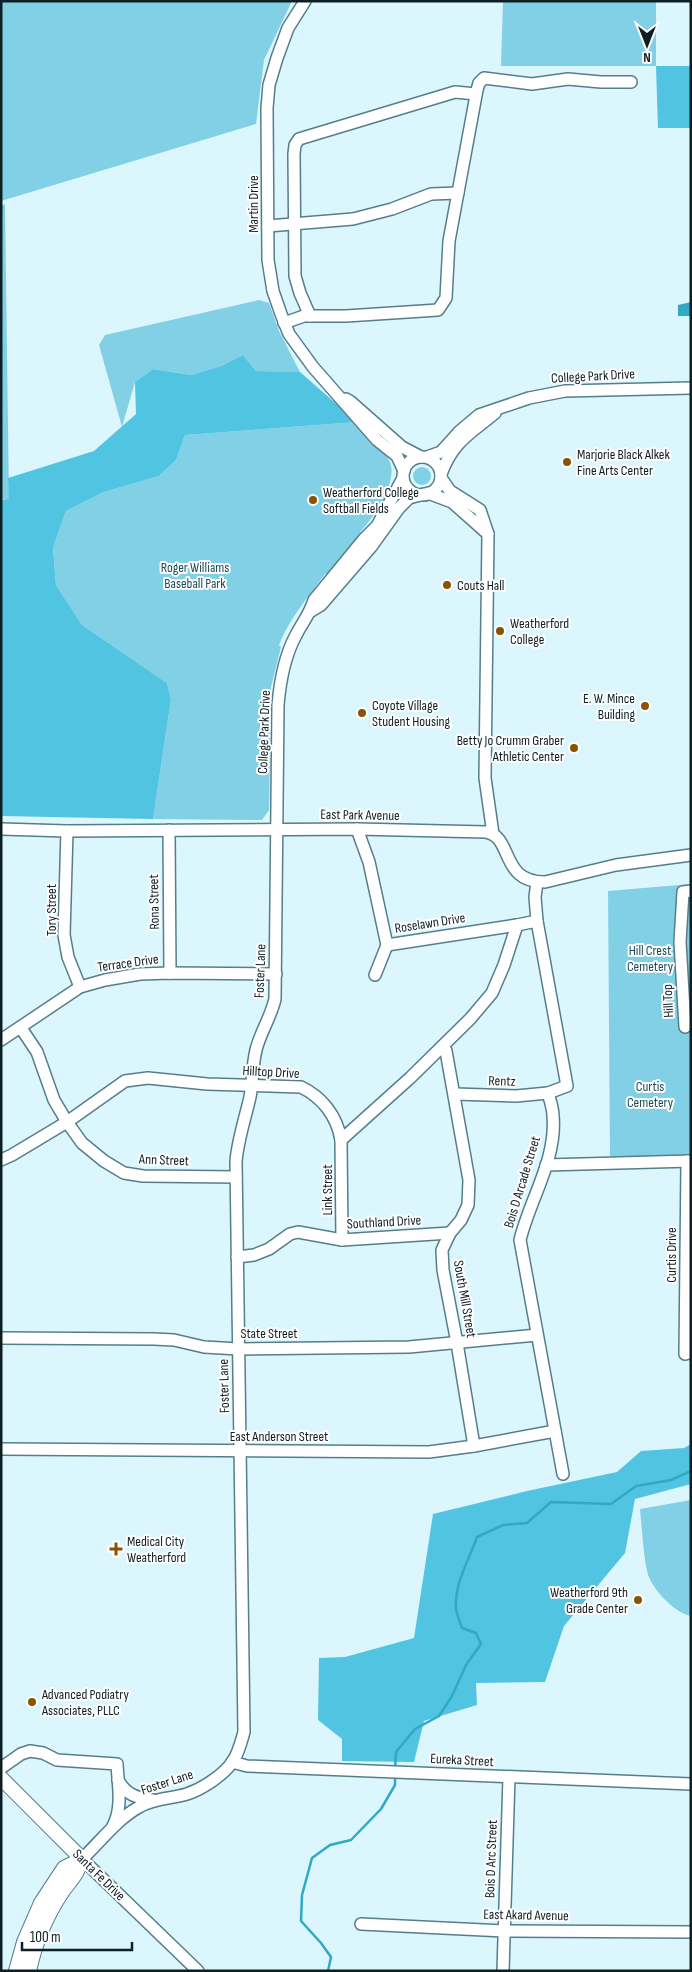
<svg xmlns="http://www.w3.org/2000/svg" width="692" height="1972" font-family="'Sofia Sans Condensed',sans-serif">
	<style>
		.green { fill: #82d0e6 }
		.forest { fill: #51c4e1 }
		.water { fill: #2ea9c6 }
		.lines { fill: none; stroke-linecap: round; stroke-linejoin: round }
		.stream { stroke: #2ea9c6; stroke-width: 2.5 }
		.minor-casing { stroke: #557e8a; stroke-width: 14 }
		.major-casing { stroke: #557e8a; stroke-width: 16 }
		.minor { stroke: #fff; stroke-width: 11 }
		.major { stroke: #fff; stroke-width: 14 }
		.poi-dot { fill: #895301; stroke: #fefefe; stroke-width: 2 }
		.labels { text-anchor: middle; dominant-baseline: central; stroke-width: 4; stroke-linejoin: round; paint-order: stroke }
		.street-label { font-size: 14px; fill: #0e1f24; stroke: #fefefe }
		.poi-label { font-size: 14px; fill: #0e1f24; stroke: #fefefe; text-anchor: start }
		.park-label { font-size: 14px; fill: #1b4c59; stroke: #fefefe }
	</style>
	<rect width="100%" height="100%" fill="#dcf6fe"/>
	<g class="green">
		<polygon points="1,1 292,1 264,60 256,124 1,201"/>
		<polygon points="503,1 656,1 656,66 501,66"/>
		<polygon points="5,204 9,500 1,499 1,206"/>
		<polygon points="259,300 269,303 279,331 300,372 256,371 243,355 221,366 191,375 153,369 135,382 122,427 99,345 105,335"/>
		<path d="M357,422C364,431 386,452 390,462C398,483 374,517 360,532L362,534L331,574H325C308,597 289,619 279,645L281,647L271,687L269,810L262,820L153,819L171,699L167,683L82,625L56,585L53,548L66,511L104,492L159,476L176,460L185,435Z"/>
		<circle cx="422" cy="476" r="9"/>
		<polygon points="691,884 691,1157 610,1158 608,891"/>
		<path d="M691,1500V1616C674,1613 650,1587 647,1571C643,1551 642,1529 640,1509Z"/>
	</g>
	<g class="forest">
		<polygon points="656,66 691,66 691,128 658,128"/>
		<polygon points="243,355 256,371 300,372 357,422 185,435 176,460 159,476 104,492 66,511 53,548 56,585 82,625 167,683 171,699 153,819 1,816 1,500 9,499 8,478 94,451 136,414 135,382 153,369 191,375 221,366"/>
		<polygon points="691,1444 691,1484 635,1499 625,1553 564,1626 545,1682 476,1683 477,1705 424,1721 414,1762 342,1761 342,1739 318,1720 319,1658 345,1657 414,1638 433,1514 527,1491 617,1472 641,1451 684,1448"/>
	</g>
	<polygon class="water" points="691,302 691,316 678,316 678,305"/>
	<g class="lines">
		<g class="stream">
			<path d="M395,1770L396,1752L415,1729L439,1716L452,1696L466,1665L481,1644L476,1633L462,1628C460,1622 457,1615 456,1609C454,1584 469,1560 477,1537L503,1525L527,1523L551,1502L611,1504L636,1486L671,1480L691,1471"/>
			<polyline points="328,1971 331,1957 321,1943 301,1921 302,1895 312,1858 330,1845 351,1840 381,1809 395,1785 395,1775"/>
		</g>
		<defs>
			<g id="minor">
				<polyline points="305,1 288,28 277,58 269,85 267,108 268,260 273,291 281,314 289,334 313,367 377,440 397,456 404,471"/>
				<polyline points="268,226 353,219 392,209 431,194 458,193"/>
				<polyline points="310,316 300,293 295,276 294,154 295,145 299,139 455,92 476,94"/>
				<polyline points="284,323 304,316 346,316 438,310 446,298 449,241 477,90 479,83 484,78 532,84 568,79 601,82 631,82"/>
				<polyline points="346,399 351,402 402,447 421,457"/>
				<polyline points="427,457 441,452 460,431 479,415 529,398 565,391 691,388"/>
				<circle cx="422" cy="476" r="19"/>
				<path d="M441,474C453,441 470,434 495,413"/>
				<polyline points="441,478 450,491 480,510 488,534 485,778 493,834"/>
				<polyline points="428,493 452,502 488,534"/>
				<polyline points="311,611 321,605 371,547 399,508 409,498 424,494"/>
				<path d="M1,829L67,831L357,829L486,832C514,837 499,882 545,882L616,865L691,855"/>
				<polyline points="357,829 369,862 387,945 517,925 537,921"/>
				<polyline points="169,830 170,973"/>
				<polyline points="67,831 64,935 68,957 80,987"/>
				<path d="M537,882L535,897L537,921L567,1086L548,1093C550,1100 553,1108 553,1116C557,1159 530,1199 520,1240L563,1474"/>
				<polyline points="375,975 387,945"/>
				<polyline points="685,1027 680,942 683,892 691,891"/>
				<polyline points="21,1028 37,1052 54,1100 67,1122 82,1143 104,1161 124,1173 143,1176 236,1177"/>
				<polyline points="1,1040 80,987 105,980 140,974 170,973 276,974"/>
				<polyline points="444,1047 446,1051 469,1180 468,1205 461,1220 450,1233 442,1250 443,1270 457,1343 474,1446"/>
				<polyline points="455,1094 516,1096 548,1093"/>
				<polyline points="341,1140 342,1240"/>
				<path d="M1,1160L12,1155L67,1122L125,1081L148,1078L207,1084L301,1087C322,1097 337,1116 341,1140L410,1078L470,1019L492,993L504,965L517,925"/>
				<polyline points="687,1161 685,1354 691,1352"/>
				<polyline points="546,1165 691,1161"/>
				<polyline points="237,1257 254,1255 269,1249 290,1234 298,1232 342,1240 450,1233"/>
				<polyline points="1,1338 154,1339 174,1340 204,1347 239,1349 409,1347 537,1335"/>
				<polyline points="1,1449 429,1452 474,1446 555,1431"/>
				<polyline points="232,1762 247,1766 691,1784"/>
				<path d="M1,1768L21,1754L30,1751L43,1753L57,1760L117,1764C118,1785 123,1807 113,1826"/>
				<path d="M118,1780C126,1795 137,1798 153,1800"/>
				<polyline points="361,1924 504,1931 691,1932"/>
				<path d="M198,1971L82,1859C100,1842 117,1819 139,1807C154,1798 170,1799 187,1794C202,1789 224,1775 233,1761C239,1752 241,1742 244,1732L236,1161C238,1139 245,1119 250,1097C253,1082 252,1066 256,1050C260,1033 271,1017 275,999L278,705C280,681 284,657 296,635C302,623 310,614 314,600L364,539L377,526L403,478"/>
				<polyline points="503,1971 509,1777"/>
			</g>
			<g id="major">
				<polyline points="1,1778 82,1859"/>
				<polyline points="16,1971 24,1942 41,1903 64,1868 82,1859"/>
				<path d="M29,1971C35,1943 46,1916 62,1892C72,1878 76,1877 82,1859"/>
			</g>
		</defs>
		<use href="#minor" class="minor-casing"/>
		<use href="#major" class="major-casing"/>
		<use href="#minor" class="minor"/>
		<use href="#major" class="major"/>
	</g>
	<g class="poi-dot">
		<circle cx="567" cy="462" r="5"/>
		<circle cx="313" cy="500" r="5"/>
		<circle cx="447" cy="585" r="5"/>
		<circle cx="500" cy="631" r="5"/>
		<circle cx="645" cy="706" r="5"/>
		<circle cx="362" cy="713" r="5"/>
		<circle cx="574" cy="748" r="5"/>
		<path d="M113.5 1541.5h5v5h5v5h-5v5h-5v-5h-5v-5h5z"/>
		<circle cx="638" cy="1600" r="5"/>
		<circle cx="32" cy="1702" r="5"/>
	</g>
	<g class="labels">
		<g class="street-label">
			<text transform="translate(253 204) rotate(-90)">Martin Drive</text>
			<text transform="translate(593 376) rotate(-3)">College Park Drive</text>
			<text transform="translate(264 732) rotate(-88)">College Park Drive</text>
			<text transform="translate(360 815) rotate(1)">East Park Avenue</text>
			<text transform="translate(154 902) rotate(-91)">Rona Street</text>
			<text transform="translate(51 910) rotate(-90)">Tory Street</text>
			<text transform="translate(430 923) rotate(-9)">Roselawn Drive</text>
			<text transform="translate(128 963) rotate(-8)">Terrace Drive</text>
			<text transform="translate(260 971) rotate(-88)">Foster Lane</text>
			<text transform="translate(668 1001) rotate(-93)">Hill Top</text>
			<text transform="translate(271 1072) rotate(3)">Hilltop Drive</text>
			<text transform="translate(502 1081) rotate(1)">Rentz</text>
			<text transform="translate(164 1160) rotate(2)">Ann Street</text>
			<text transform="translate(522 1182) rotate(-73)">Bois D Arcade Street</text>
			<text transform="translate(327 1190) rotate(-90)">Link Street</text>
			<text transform="translate(384 1222) rotate(-3)">Southland Drive</text>
			<text transform="translate(671 1255) rotate(-90)">Curtis Drive</text>
			<text transform="translate(465 1299) rotate(80)">South Mill Street</text>
			<text x="269" y="1333">State Street</text>
			<text transform="translate(224 1386) rotate(-91)">Foster Lane</text>
			<text x="279" y="1436">East Anderson Street</text>
			<text transform="translate(462 1760) rotate(3)">Eureka Street</text>
			<text transform="translate(167 1782) rotate(-18)">Foster Lane</text>
			<text transform="translate(491 1859) rotate(-88)">Bois D Arc Street</text>
			<text transform="translate(99 1875) rotate(44)">Santa Fe Drive</text>
			<text transform="translate(526 1915) rotate(1)">East Akard Avenue</text>
		</g>
		<g class="poi-label">
			<text x="577" y="454">Marjorie Black Alkek<tspan x="577" dy="16">Fine Arts Center</tspan></text>
			<text x="323" y="492">Weatherford College<tspan x="323" dy="16">Softball Fields</tspan></text>
			<text x="457" y="585">Couts Hall</text>
			<text x="510" y="623">Weatherford<tspan x="510" dy="16">College</tspan></text>
			<text x="635" y="698" text-anchor="end">E. W. Mince<tspan x="635" dy="16">Building</tspan></text>
			<text x="372" y="705">Coyote Village<tspan x="372" dy="16">Student Housing</tspan></text>
			<text x="564" y="740" text-anchor="end">Betty Jo Crumm Graber<tspan x="564" dy="16">Athletic Center</tspan></text>
			<text x="127" y="1541">Medical City<tspan x="127" dy="16">Weatherford</tspan></text>
			<text x="628" y="1592" text-anchor="end">Weatherford 9th<tspan x="628" dy="16">Grade Center</tspan></text>
			<text x="42" y="1694">Advanced Podiatry<tspan x="42" dy="16">Associates, PLLC</tspan></text>
		</g>
		<g class="park-label">
			<text x="195" y="567">Roger Williams<tspan x="195" dy="16">Baseball Park</tspan></text>
			<text x="650" y="950">Hill Crest<tspan x="650" dy="16">Cemetery</tspan></text>
			<text x="650" y="1086">Curtis<tspan x="650" dy="16">Cemetery</tspan></text>
		</g>
	</g>
	<rect width="692" height="1972" fill="none" stroke="#0e1f24" stroke-width="5"/>
	<g transform="translate(647 45) rotate(180)" stroke="#fefefe" stroke-width="4" paint-order="stroke">
	<path d="M0-4L9 19L0 12L-9 19Z" fill="#0e1f24"/>
	<text y="-8" font-size="14" font-weight="bold" text-anchor="middle" fill="#0e1f24">N</text>
	</g>
	<path d="M22 1942v8h110v-8" fill="none" stroke="#0e1f24" stroke-width="2.5"/>
	<text x="30" y="1942" font-size="15" fill="#0e1f24" stroke="#fefefe" stroke-width="4" paint-order="stroke">100 m</text>
</svg>
